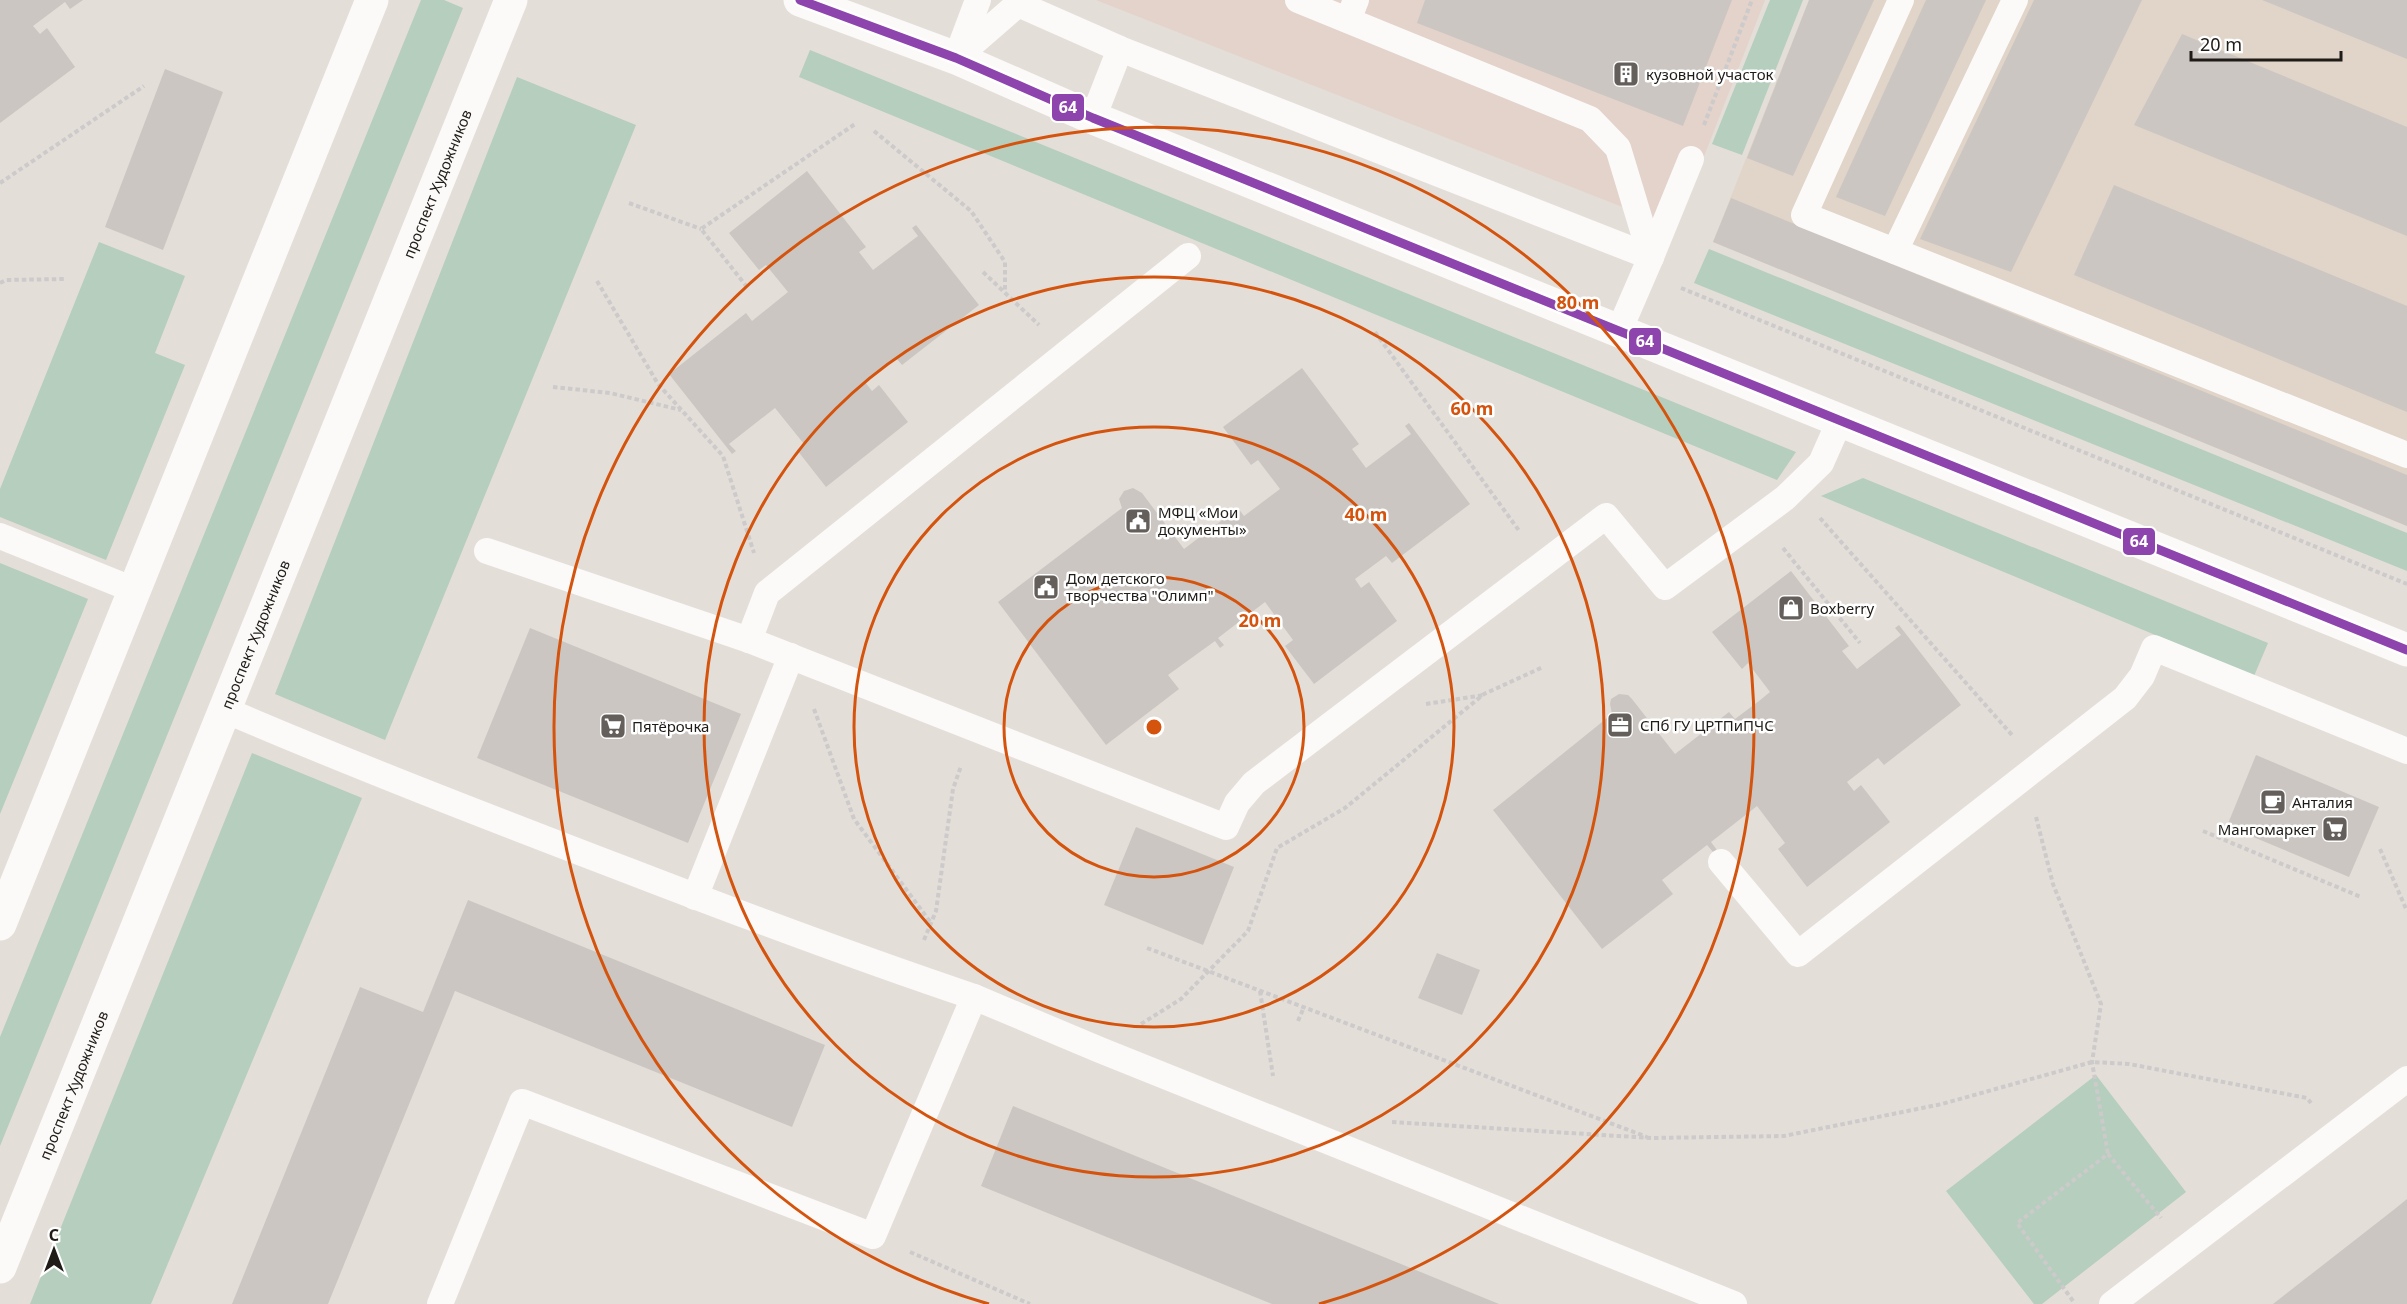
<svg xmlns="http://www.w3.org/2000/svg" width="2407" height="1304" font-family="'Noto Sans',sans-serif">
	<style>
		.commercial { fill: #e3d3cb }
		.built { fill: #e0d5c8 }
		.green { fill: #b5cebe }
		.building { fill: #ccc6c2 }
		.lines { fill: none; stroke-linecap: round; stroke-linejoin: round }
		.path { stroke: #cccaca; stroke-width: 4; stroke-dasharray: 4.5 3; stroke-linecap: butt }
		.lane { stroke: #fbfaf9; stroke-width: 26 }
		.secondary { stroke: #fbfaf9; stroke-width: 33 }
		.bus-1-casing { stroke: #fff; stroke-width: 14 }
		.bus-1 { stroke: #8e44ad; stroke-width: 9 }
		.ring { fill: none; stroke: #d4530d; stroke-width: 3 }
		.labels { text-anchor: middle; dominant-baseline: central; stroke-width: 5; stroke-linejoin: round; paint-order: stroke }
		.poi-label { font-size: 15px; fill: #1f1b17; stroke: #fff; text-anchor: start }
		.street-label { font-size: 15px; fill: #1f1b17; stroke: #fff }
		.centre { fill: #d4530d; stroke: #fff; stroke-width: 3 }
		.ring-label { font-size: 18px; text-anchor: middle; font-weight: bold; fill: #d4530d; stroke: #fff; stroke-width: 5; stroke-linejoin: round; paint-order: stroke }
		.line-badge { stroke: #fff; stroke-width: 2 }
		.badge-label { font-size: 16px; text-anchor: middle; font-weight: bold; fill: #fff }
	</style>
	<rect width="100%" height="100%" fill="#e4ded8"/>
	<polygon class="commercial" points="1096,0 1765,0 1676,228"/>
	<polygon class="built" points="1809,0 2407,0 2407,526 1713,242"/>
	<g class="green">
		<polygon points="421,0 444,0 463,8 0,1146 0,1037"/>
		<polygon points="1770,0 1803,0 1742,155 1712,144"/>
		<polygon points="810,50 1796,452 1777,480 799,77"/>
		<polygon points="517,77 636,125 385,740 275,694"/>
		<polygon points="99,242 185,276 155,353 185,365 106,560 0,517 0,489"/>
		<polygon points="1709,249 2407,533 2407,571 1694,283"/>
		<polygon points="1863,478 2268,643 2254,676 1821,496"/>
		<polygon points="0,563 88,599 0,814"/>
		<polygon points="252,753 362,798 151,1304 30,1304"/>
		<polygon points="2096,1075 2186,1192 2042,1304 2034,1304 1946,1191"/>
	</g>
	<g class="building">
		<polygon points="0,0 83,0 70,9 65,2 33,26 40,34 47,28 75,67 0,123"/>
		<polygon points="1425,0 1732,0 1683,126 1417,23"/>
		<polygon points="1809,0 1874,0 1793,176 1747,158"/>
		<polygon points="1926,0 1986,0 1885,216 1836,197"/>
		<polygon points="2034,0 2142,0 2011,272 1920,239"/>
		<polygon points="2262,0 2407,0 2407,59"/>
		<polygon points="2182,34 2407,127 2407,236 2134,125"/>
		<polygon points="165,69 223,92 163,250 105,227"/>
		<polygon points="807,171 866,247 859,252 873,270 918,236 912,228 916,225 979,305 902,365 896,358 865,382 872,391 879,385 908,422 826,487 797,450 804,444 775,408 729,444 736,451 732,454 669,374 746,313 752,321 788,292 766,265 759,270 729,233"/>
		<polygon points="2114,185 2407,306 2407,412 2074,275"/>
		<polygon points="1731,198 2407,475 2407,526 1713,242"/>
		<polygon points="1302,368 1359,444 1352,449 1366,468 1411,434 1405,426 1409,423 1470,504 1392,563 1386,556 1355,579 1361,588 1369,582 1397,621 1314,684 1285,646 1293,640 1265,602 1218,638 1224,645 1220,648 1215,641 1168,675 1179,689 1106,745 998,602 1122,508 1119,499 1124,491 1133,488 1142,493 1184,549 1238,508 1244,516 1280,489 1258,460 1251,465 1223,427"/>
		<polygon points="1791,571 1849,646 1842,651 1857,669 1901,635 1895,628 1899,625 1961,705 1884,765 1878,758 1847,782 1854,791 1861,785 1890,822 1807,887 1778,849 1785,843 1757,806 1711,842 1717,850 1713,852 1707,845 1662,880 1673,894 1602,949 1493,810 1612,714 1610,704 1611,699 1619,694 1628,695 1632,699 1675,754 1729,712 1735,719 1759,701 1770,692 1748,663 1742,669 1712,632"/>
		<polygon points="530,628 741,714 688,843 477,758"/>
		<polygon points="2256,755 2379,807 2349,877 2227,826"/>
		<polygon points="1136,827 1234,867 1203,945 1104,905"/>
		<polygon points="468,900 825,1045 792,1127 455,991 328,1304 232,1304 360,987 423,1012"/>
		<polygon points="1437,953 1480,970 1462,1015 1418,998"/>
		<polygon points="1013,1106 1401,1264 1499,1304 1272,1304 981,1186"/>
		<polygon points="2407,1199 2407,1304 2273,1304 2396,1208"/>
	</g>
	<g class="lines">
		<g class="path">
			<polyline points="1704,125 1752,0"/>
			<polyline points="874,131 971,211 1005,262 1005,292"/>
			<polyline points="0,183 144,86"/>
			<polyline points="629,203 701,229"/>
			<polyline points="983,272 1039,325"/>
			<polyline points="597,281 658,384 723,456 754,553"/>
			<polyline points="0,283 6,280 66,279"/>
			<polyline points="747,287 701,229 855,124"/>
			<polyline points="1681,288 2407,584"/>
			<polyline points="1375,332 1520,532"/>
			<polyline points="553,387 610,393 681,410"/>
			<polyline points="1820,518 2012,735"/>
			<polyline points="1783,548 1860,643"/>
			<polyline points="1426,704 1484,695"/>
			<polyline points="814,709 854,819 931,923"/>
			<polyline points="2036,817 2053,884 2101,1004 2092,1062 2108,1154"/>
			<polyline points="2203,831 2361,897"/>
			<polyline points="2380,849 2407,911"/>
			<polyline points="924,940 936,911 953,789 961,766"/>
			<polyline points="1147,948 1647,1137"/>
			<polyline points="1260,991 1273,1076"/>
			<polyline points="1298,1021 1304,1007"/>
			<polyline points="1141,1024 1181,999 1248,931 1277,848 1345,808 1484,694 1543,667"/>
			<polyline points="1392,1122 1651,1138 1784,1136 1942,1104 2092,1062 2129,1064 2307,1098 2311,1103"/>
			<polyline points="910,1252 1030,1304"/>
			<polyline points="2073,1301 2017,1223 2108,1154 2161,1218"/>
		</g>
		<g class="lane">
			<polyline points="1298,0 1590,119 1618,148 1651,257"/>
			<polyline points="1901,0 1804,215 2407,455"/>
			<polyline points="1018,4 1120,49 1651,257 1619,331"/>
			<polyline points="1348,20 1356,0"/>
			<polyline points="957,56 978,0"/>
			<polyline points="956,58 1018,4 1020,0"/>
			<polyline points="1093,118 1120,49"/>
			<polyline points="1895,251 2015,0"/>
			<polyline points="1651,257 1691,159"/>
			<polyline points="0,536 134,590"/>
			<polyline points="487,551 749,640 1226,827 1237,803 1254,783 1606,516 1665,587 1785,498 1821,463 1840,420"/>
			<polyline points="749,640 767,593 1188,256"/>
			<path d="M225,710C358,767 493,819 629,871C743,915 858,958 974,997"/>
			<polyline points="1721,862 1798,954 2125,698 2142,676 2154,648 2407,751"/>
			<polyline points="695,897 791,656"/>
			<polyline points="440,1304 522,1102 873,1236 974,997 1100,1050 1734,1304"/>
			<polyline points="2112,1304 2407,1079"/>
		</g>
		<g class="secondary">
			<polyline points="800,0 956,58 1093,118 2407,650"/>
			<polyline points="0,924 372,0"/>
			<path id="s1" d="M0,1267L511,0"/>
		</g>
		<defs>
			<polyline id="bus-1" points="800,0 956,58 1093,118 2407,650"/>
		</defs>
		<use href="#bus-1" class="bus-1-casing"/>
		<use href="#bus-1" class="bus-1"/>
	</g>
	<g class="ring">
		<circle cx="1154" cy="727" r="150"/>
		<circle cx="1154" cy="727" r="300"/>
		<circle cx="1154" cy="727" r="450"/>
		<path d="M989 1304A600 600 0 1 1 1319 1304"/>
	</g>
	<defs>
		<symbol id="building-square" viewBox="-11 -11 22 22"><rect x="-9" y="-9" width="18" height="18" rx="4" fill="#645f5b" stroke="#fff"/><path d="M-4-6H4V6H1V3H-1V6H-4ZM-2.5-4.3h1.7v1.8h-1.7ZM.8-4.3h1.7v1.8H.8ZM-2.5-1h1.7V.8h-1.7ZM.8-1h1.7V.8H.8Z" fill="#fff"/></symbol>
		<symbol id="civic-square" viewBox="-11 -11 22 22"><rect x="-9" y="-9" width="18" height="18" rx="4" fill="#645f5b" stroke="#fff"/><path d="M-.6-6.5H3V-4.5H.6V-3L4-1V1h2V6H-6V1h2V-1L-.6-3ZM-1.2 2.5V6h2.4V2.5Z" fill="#fff"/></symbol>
		<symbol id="shop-square" viewBox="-11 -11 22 22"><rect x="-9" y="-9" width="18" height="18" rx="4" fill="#645f5b" stroke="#fff"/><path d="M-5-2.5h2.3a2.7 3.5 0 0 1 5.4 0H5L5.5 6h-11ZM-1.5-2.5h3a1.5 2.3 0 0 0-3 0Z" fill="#fff"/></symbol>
		<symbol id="office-square" viewBox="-11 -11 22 22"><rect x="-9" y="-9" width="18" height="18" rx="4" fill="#645f5b" stroke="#fff"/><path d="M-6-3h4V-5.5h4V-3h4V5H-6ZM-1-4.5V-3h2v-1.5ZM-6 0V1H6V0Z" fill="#fff"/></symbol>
		<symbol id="supermarket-square" viewBox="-11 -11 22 22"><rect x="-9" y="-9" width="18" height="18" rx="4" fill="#645f5b" stroke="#fff"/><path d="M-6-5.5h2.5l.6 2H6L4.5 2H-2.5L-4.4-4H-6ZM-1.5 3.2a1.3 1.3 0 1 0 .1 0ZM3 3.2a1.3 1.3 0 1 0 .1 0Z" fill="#fff"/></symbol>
		<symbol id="cafe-square" viewBox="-11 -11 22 22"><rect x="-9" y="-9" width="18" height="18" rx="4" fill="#645f5b" stroke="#fff"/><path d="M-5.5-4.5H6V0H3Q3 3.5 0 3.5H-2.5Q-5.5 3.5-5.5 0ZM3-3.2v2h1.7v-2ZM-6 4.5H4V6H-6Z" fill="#fff"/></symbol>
	</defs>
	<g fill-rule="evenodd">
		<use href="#building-square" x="1611" y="59" width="30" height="30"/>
		<use href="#civic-square" x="1123" y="506" width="30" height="30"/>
		<use href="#civic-square" x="1031" y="572" width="30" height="30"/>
		<use href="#shop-square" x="1776" y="593" width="30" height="30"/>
		<use href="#office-square" x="1605" y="710" width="30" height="30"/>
		<use href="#supermarket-square" x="598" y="711" width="30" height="30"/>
		<use href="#cafe-square" x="2258" y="787" width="30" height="30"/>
		<use href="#supermarket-square" x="2320" y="814" width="30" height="30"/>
	</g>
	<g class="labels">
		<g class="poi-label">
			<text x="1646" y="74">кузовной участок</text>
			<text x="1158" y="512">МФЦ «Мои<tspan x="1158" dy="17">документы»</tspan></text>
			<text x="1066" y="578">Дом детского<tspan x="1066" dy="17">творчества "Олимп"</tspan></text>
			<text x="1810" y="608">Boxberry</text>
			<text x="1640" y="725">СПб ГУ ЦРТПиПЧС</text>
			<text x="632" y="726">Пятёрочка</text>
			<text x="2292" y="802">Анталия</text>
			<text x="2316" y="829" text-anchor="end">Мангомаркет</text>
		</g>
		<g class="street-label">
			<text stroke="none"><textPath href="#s1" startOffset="1168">проспект Художников</textPath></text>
			<text stroke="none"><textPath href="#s1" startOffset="682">проспект Художников</textPath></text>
			<text stroke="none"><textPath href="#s1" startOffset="196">проспект Художников</textPath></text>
		</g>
	</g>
	<circle cx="1154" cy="727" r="9" class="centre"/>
	<g class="ring-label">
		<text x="1578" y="309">80 m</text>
		<text x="1472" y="415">60 m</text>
		<text x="1366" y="521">40 m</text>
		<text x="1260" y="627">20 m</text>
	</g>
	<g class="line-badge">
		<rect x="1051" y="93" width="34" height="29" rx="6" fill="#8e44ad"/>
		<rect x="1628" y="327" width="34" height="29" rx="6" fill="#8e44ad"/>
		<rect x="2122" y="527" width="34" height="29" rx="6" fill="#8e44ad"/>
	</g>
	<g class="badge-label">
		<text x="1068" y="113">64</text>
		<text x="1645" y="347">64</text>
		<text x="2139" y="547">64</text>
	</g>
	<g transform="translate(54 1250)" stroke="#ffffff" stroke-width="4.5" paint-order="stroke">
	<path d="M0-4.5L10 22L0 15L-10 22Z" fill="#1f1b17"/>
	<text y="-9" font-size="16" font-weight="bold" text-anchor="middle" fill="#1f1b17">С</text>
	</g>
	<path d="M2191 51v9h150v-9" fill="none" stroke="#1f1b17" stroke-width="3"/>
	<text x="2200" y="51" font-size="18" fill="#1f1b17" stroke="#ffffff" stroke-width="4.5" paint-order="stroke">20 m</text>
</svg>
